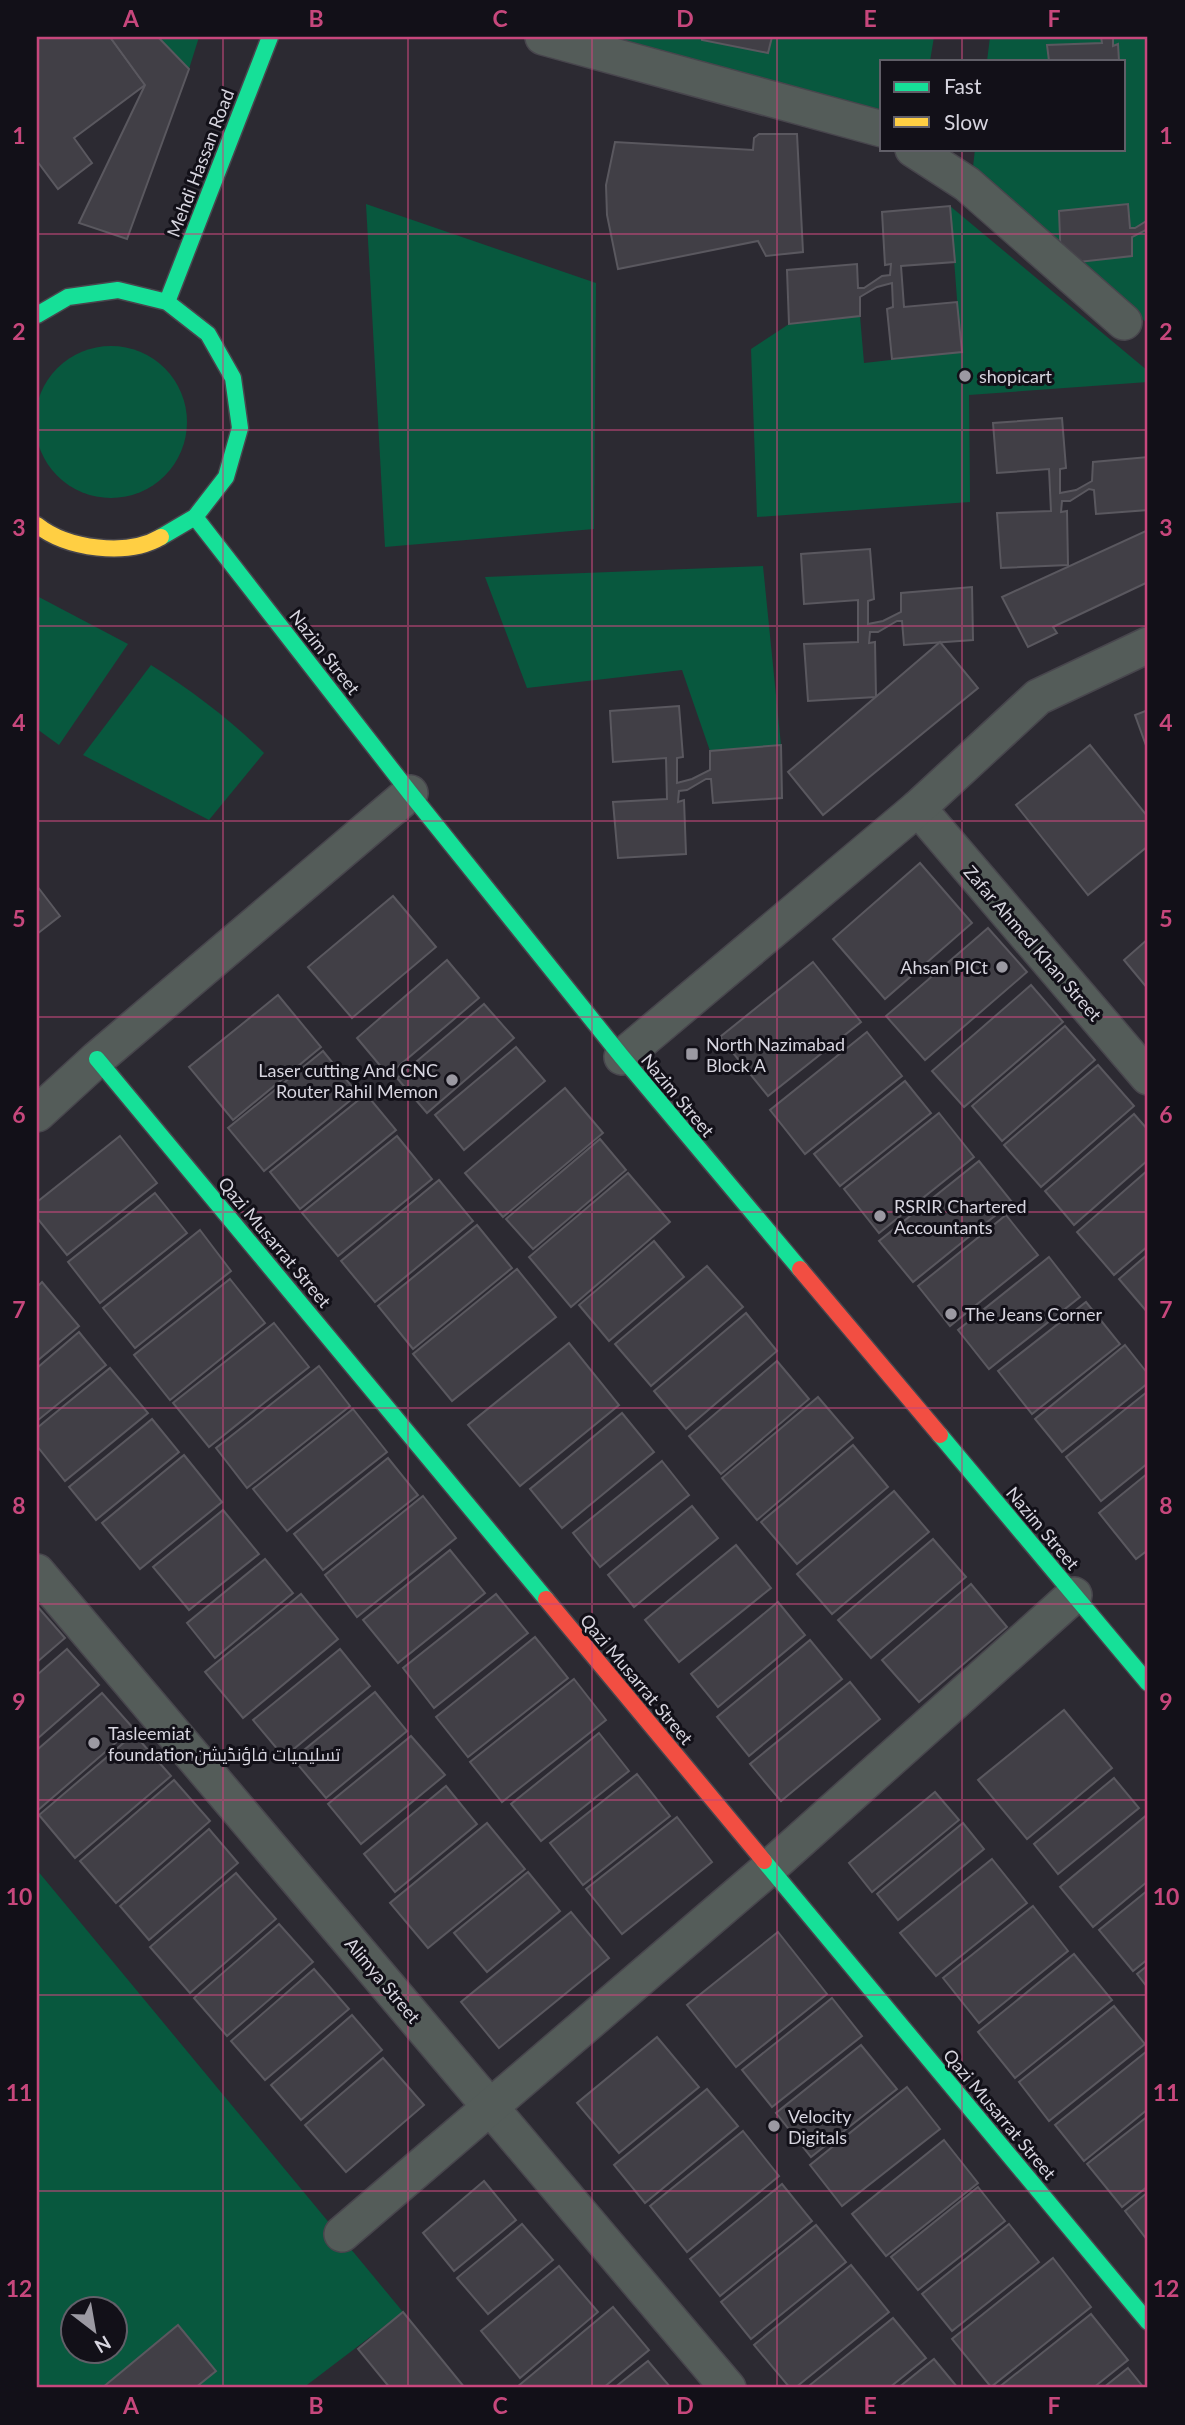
<svg xmlns="http://www.w3.org/2000/svg" width="1185" height="2425" font-family="Lato,Cairo,sans-serif">
	<style>
		.green { fill: #08583e; fill-rule: evenodd }
		.building { fill: #413f46; stroke: #5a585f; stroke-width: 2 }
		.lines { fill: none; stroke-linecap: round; stroke-linejoin: round }
		.street-casing { stroke: #48464d; stroke-width: 38 }
		.fast-casing { stroke: #48464d; stroke-width: 19 }
		.slow-casing { stroke: #48464d; stroke-width: 19 }
		.jam-casing { stroke: #48464d; stroke-width: 19 }
		.street { stroke: #545c59; stroke-width: 35 }
		.fast { stroke: #16e098; stroke-width: 16 }
		.slow { stroke: #ffcf43; stroke-width: 16 }
		.jam { stroke: #f24e42; stroke-width: 16 }
		.grid { fill: none; stroke: #c7477c; stroke-width: 2; stroke-opacity: 0.55 }
		.poi-dot { fill: #9b99a2; stroke: #121018; stroke-width: 2.5 }
		.labels { text-anchor: middle; dominant-baseline: central; stroke-width: 6; stroke-linejoin: round; paint-order: stroke }
		.street-label { font-size: 18px; fill: #d7d5df; stroke: #121018 }
		.poi-label { font-size: 18px; fill: #d7d5df; stroke: #121018; text-anchor: start }
		.neatline { fill: none; stroke: #c7477c; stroke-width: 2.5 }
		.grid-label { font-size: 23px; text-anchor: middle; font-weight: bold; fill: #c7477c }
	</style>
	<rect width="100%" height="100%" fill="#2c2a32"/>
	<g class="green">
		<polygon points="158,37 199,37 189,69"/>
		<polygon points="552,37 934,37 930,61 882,61 882,138"/>
		<polygon points="990,37 1148,37 1148,324 973,167 975,149 1124,149 1124,61 987,61"/>
		<polygon points="366,204 596,283 594,529 385,547"/>
		<polygon points="950,206 1148,371 1148,382 969,395 970,502 757,517 751,349 789,324 860,316 864,363 961,352"/>
		<circle cx="111" cy="422" r="76"/>
		<polygon points="763,566 781,745 710,751 682,670 527,688 485,577"/>
		<polygon points="37,596 128,644 59,745 37,729"/>
		<path d="M151,665C192,691 230,719 264,753L209,820L83,755Z"/>
		<path d="M37,1870L403,2312L303,2388H195L215,2370L178,2325L102,2388H37ZM74,2310H116V2352H74Z"/>
	</g>
	<g class="building">
		<polygon points="37,37 110,37 145,85 74,138 92,163 58,189 37,161"/>
		<polygon points="110,37 158,37 189,69 127,239 79,223 145,85"/>
		<polygon points="702,37 772,37 768,53 702,40"/>
		<polygon points="1101,37 1113,37 1113,46 1118,44 1119,61 1049,61 1047,45 1102,43"/>
		<polygon points="759,134 797,134 803,252 766,256 758,241 618,269 607,215 606,185 615,142 753,150 754,138"/>
		<polygon points="1128,204 1130,228 1135,228 1148,220 1148,229 1132,237 1132,256 1061,264 1059,211"/>
		<polygon points="950,206 955,262 901,266 904,307 957,302 962,352 892,359 887,309 893,307 892,283 877,287 860,297 860,316 789,324 787,270 857,264 858,288 864,288 882,276 890,275 891,264 885,265 882,212"/>
		<polygon points="1062,418 1066,468 1060,469 1060,493 1076,490 1092,481 1093,462 1148,457 1148,510 1096,514 1094,490 1089,489 1070,501 1062,501 1061,512 1067,511 1068,565 1001,568 997,513 1051,511 1049,469 997,473 993,423"/>
		<polygon points="1148,530 1148,582 1053,627 1057,633 1028,647 1002,597"/>
		<polygon points="870,549 874,599 868,601 868,624 883,621 901,612 901,593 972,587 973,640 904,645 902,621 897,621 878,632 870,632 869,643 875,642 876,697 808,701 804,644 858,642 858,600 804,604 801,554"/>
		<polygon points="940,642 978,688 823,815 788,772"/>
		<polygon points="679,706 683,757 677,758 677,783 692,779 710,770 710,751 781,745 782,798 713,803 711,779 706,779 687,790 679,791 678,802 684,800 686,854 618,858 613,802 667,799 666,758 613,762 610,711"/>
		<polygon points="1148,710 1148,751 1135,715"/>
		<polygon points="1090,745 1148,817 1148,846 1088,895 1016,805"/>
		<polygon points="920,863 972,923 885,999 833,939"/>
		<polygon points="37,886 60,916 37,934"/>
		<polygon points="393,896 436,947 352,1018 308,967"/>
		<polygon points="988,928 1027,972 925,1060 886,1016"/>
		<polygon points="1148,939 1148,989 1124,960"/>
		<polygon points="447,960 479,998 388,1075 357,1038"/>
		<polygon points="813,962 861,1022 768,1096 720,1037"/>
		<polygon points="1031,985 1063,1022 964,1107 932,1071"/>
		<polygon points="278,995 321,1047 233,1120 189,1067"/>
		<polygon points="484,1004 514,1038 427,1113 397,1078"/>
		<polygon points="1065,1026 1095,1060 1002,1141 972,1106"/>
		<polygon points="867,1032 902,1076 805,1154 770,1110"/>
		<polygon points="516,1047 545,1081 464,1150 435,1115"/>
		<polygon points="323,1051 358,1094 264,1171 228,1128"/>
		<polygon points="1098,1065 1134,1106 1041,1187 1004,1145"/>
		<polygon points="905,1081 931,1113 840,1186 814,1154"/>
		<polygon points="565,1088 603,1133 503,1217 465,1173"/>
		<polygon points="366,1094 396,1130 300,1209 270,1172"/>
		<polygon points="939,1113 974,1157 879,1233 844,1189"/>
		<polygon points="1134,1114 1148,1130 1148,1160 1074,1225 1045,1191"/>
		<polygon points="120,1136 157,1183 67,1255 37,1218 37,1202"/>
		<polygon points="397,1136 432,1179 338,1256 302,1213"/>
		<polygon points="600,1139 626,1170 533,1249 506,1219"/>
		<polygon points="979,1161 1012,1202 913,1282 879,1241"/>
		<polygon points="1148,1170 1148,1246 1114,1275 1077,1232"/>
		<polygon points="628,1173 670,1222 571,1307 529,1257"/>
		<polygon points="439,1180 473,1221 375,1302 341,1261"/>
		<polygon points="155,1193 187,1233 100,1303 68,1262"/>
		<polygon points="1006,1215 1038,1255 950,1326 918,1286"/>
		<polygon points="477,1225 512,1268 413,1349 378,1306"/>
		<polygon points="200,1230 231,1271 135,1348 103,1308"/>
		<polygon points="654,1241 684,1277 609,1341 579,1305"/>
		<polygon points="1148,1254 1148,1313 1119,1279"/>
		<polygon points="1049,1257 1080,1297 989,1369 958,1330"/>
		<polygon points="707,1266 743,1307 651,1386 615,1344"/>
		<polygon points="517,1269 556,1317 452,1401 413,1354"/>
		<polygon points="230,1279 265,1323 170,1400 134,1355"/>
		<polygon points="42,1282 79,1326 37,1361 37,1287"/>
		<polygon points="1086,1302 1120,1344 1032,1414 998,1371"/>
		<polygon points="746,1313 777,1351 686,1429 654,1391"/>
		<polygon points="274,1323 309,1367 209,1447 173,1403"/>
		<polygon points="79,1332 106,1365 37,1421 37,1368"/>
		<polygon points="569,1343 619,1405 520,1486 468,1425"/>
		<polygon points="1125,1345 1148,1374 1148,1383 1062,1452 1035,1419"/>
		<polygon points="777,1361 809,1399 721,1474 689,1436"/>
		<polygon points="319,1366 350,1406 247,1488 216,1448"/>
		<polygon points="110,1368 148,1413 65,1481 37,1446 37,1428"/>
		<polygon points="1148,1391 1148,1463 1101,1501 1066,1457"/>
		<polygon points="818,1397 853,1438 757,1520 722,1478"/>
		<polygon points="353,1409 387,1452 287,1531 253,1489"/>
		<polygon points="622,1413 654,1452 562,1528 530,1489"/>
		<polygon points="152,1419 179,1452 96,1520 69,1487"/>
		<polygon points="853,1445 888,1487 797,1564 761,1522"/>
		<polygon points="184,1455 222,1502 140,1569 102,1523"/>
		<polygon points="388,1458 418,1495 323,1570 294,1534"/>
		<polygon points="662,1461 689,1495 600,1567 573,1533"/>
		<polygon points="1148,1473 1148,1550 1136,1559 1099,1513"/>
		<polygon points="894,1491 929,1532 832,1614 797,1574"/>
		<polygon points="423,1496 456,1538 357,1617 325,1575"/>
		<polygon points="692,1506 718,1538 634,1607 608,1575"/>
		<polygon points="223,1510 259,1554 189,1610 153,1567"/>
		<polygon points="933,1539 966,1577 871,1658 838,1620"/>
		<polygon points="736,1545 771,1588 679,1662 645,1620"/>
		<polygon points="450,1550 485,1593 398,1663 363,1620"/>
		<polygon points="265,1559 293,1593 215,1658 187,1623"/>
		<polygon points="971,1584 1007,1627 919,1702 882,1660"/>
		<polygon points="301,1594 338,1639 243,1718 205,1672"/>
		<polygon points="496,1594 528,1633 434,1708 403,1668"/>
		<polygon points="778,1602 805,1635 718,1707 691,1674"/>
		<polygon points="37,1606 65,1638 37,1662"/>
		<polygon points="535,1637 568,1678 468,1757 436,1717"/>
		<polygon points="810,1640 842,1679 749,1756 717,1717"/>
		<polygon points="67,1649 99,1685 37,1739 37,1675"/>
		<polygon points="340,1649 370,1686 284,1757 253,1720"/>
		<polygon points="574,1679 606,1720 502,1802 470,1762"/>
		<polygon points="850,1682 880,1719 781,1801 750,1764"/>
		<polygon points="375,1692 407,1731 326,1798 293,1759"/>
		<polygon points="102,1693 133,1728 37,1811 37,1750"/>
		<polygon points="1064,1710 1112,1768 1027,1839 978,1780"/>
		<polygon points="599,1733 629,1771 541,1841 511,1804"/>
		<polygon points="134,1734 171,1776 75,1858 39,1815"/>
		<polygon points="411,1736 445,1775 361,1844 328,1804"/>
		<polygon points="637,1774 670,1816 583,1885 550,1843"/>
		<polygon points="1114,1778 1139,1808 1058,1874 1034,1844"/>
		<polygon points="174,1780 210,1821 116,1903 80,1861"/>
		<polygon points="446,1786 477,1824 395,1892 364,1854"/>
		<polygon points="935,1792 959,1820 872,1892 849,1863"/>
		<polygon points="1148,1814 1148,1881 1093,1927 1060,1887"/>
		<polygon points="677,1817 712,1862 622,1934 586,1889"/>
		<polygon points="487,1823 525,1869 428,1948 390,1903"/>
		<polygon points="963,1823 984,1849 898,1920 877,1894"/>
		<polygon points="209,1829 238,1863 149,1940 120,1906"/>
		<polygon points="992,1859 1027,1903 936,1976 900,1933"/>
		<polygon points="528,1872 560,1911 487,1972 454,1933"/>
		<polygon points="236,1873 276,1919 190,1993 150,1947"/>
		<polygon points="1148,1890 1148,1959 1133,1971 1099,1930"/>
		<polygon points="1033,1906 1068,1951 979,2023 943,1978"/>
		<polygon points="571,1912 609,1958 499,2048 461,2002"/>
		<polygon points="279,1924 313,1962 227,2036 194,1998"/>
		<polygon points="778,1932 827,1994 736,2067 687,2005"/>
		<polygon points="1074,1954 1112,2000 1015,2078 978,2032"/>
		<polygon points="1148,1965 1148,1988 1137,1974"/>
		<polygon points="314,1969 349,2009 265,2080 231,2041"/>
		<polygon points="832,1998 862,2036 772,2107 742,2070"/>
		<polygon points="1114,2006 1145,2044 1049,2121 1019,2082"/>
		<polygon points="352,2015 382,2050 301,2120 271,2085"/>
		<polygon points="657,2037 699,2087 619,2153 577,2103"/>
		<polygon points="861,2045 897,2089 811,2157 776,2113"/>
		<polygon points="1147,2051 1148,2109 1084,2161 1055,2125"/>
		<polygon points="383,2058 424,2105 346,2172 305,2125"/>
		<polygon points="907,2087 940,2129 842,2206 810,2165"/>
		<polygon points="707,2089 738,2126 645,2203 614,2165"/>
		<polygon points="1148,2116 1148,2186 1122,2207 1087,2164"/>
		<polygon points="743,2131 779,2176 687,2252 650,2206"/>
		<polygon points="944,2140 978,2183 886,2256 852,2214"/>
		<polygon points="484,2181 516,2220 454,2271 423,2233"/>
		<polygon points="782,2184 812,2221 720,2296 690,2259"/>
		<polygon points="978,2187 1005,2221 918,2290 891,2257"/>
		<polygon points="1148,2192 1148,2241 1125,2211"/>
		<polygon points="522,2224 553,2260 488,2314 457,2278"/>
		<polygon points="1009,2224 1039,2262 952,2331 922,2294"/>
		<polygon points="816,2225 846,2262 751,2339 721,2302"/>
		<polygon points="1053,2258 1091,2307 991,2387 952,2339"/>
		<polygon points="851,2265 889,2312 795,2388 790,2388 754,2345"/>
		<polygon points="559,2266 598,2312 520,2378 481,2331"/>
		<polygon points="613,2307 649,2350 603,2388 517,2387"/>
		<polygon points="403,2312 465,2388 390,2388 358,2349"/>
		<polygon points="1091,2314 1128,2360 1093,2388 998,2388"/>
		<polygon points="893,2318 926,2358 889,2388 813,2388 810,2385"/>
		<polygon points="178,2325 216,2371 195,2388 102,2388"/>
		<polygon points="934,2359 958,2388 898,2388"/>
		<polygon points="648,2361 671,2388 614,2388"/>
		<polygon points="1128,2368 1144,2388 1103,2388"/>
	</g>
	<g class="lines">
		<defs>
			<g id="street">
				<polyline points="543,37 882,129"/>
				<polyline points="913,149 967,184 1124,322"/>
				<polyline points="918,808 1148,1077"/>
				<polyline points="622,1057 918,808 1038,697 1148,645"/>
				<polyline points="37,1114 97,1059 410,793"/>
				<polyline points="37,1572 728,2388"/>
				<polyline points="342,2234 769,1868 1074,1595"/>
			</g>
			<g id="fast">
				<polyline points="167,302 270,37"/>
				<polyline points="37,315 68,297 118,290 167,302 208,334 233,378 240,428 226,477 195,517 161,537"/>
				<polyline points="195,517 410,793 622,1057 800,1269"/>
				<polyline points="97,1059 546,1599"/>
				<polyline points="940,1435 1148,1683"/>
				<polyline points="764,1861 1148,2322"/>
			</g>
			<path id="slow" d="M37,525C67,549 127,557 161,537"/>
			<g id="jam">
				<polyline points="800,1269 940,1435"/>
				<polyline points="546,1599 764,1861"/>
			</g>
		</defs>
		<use href="#street" class="street-casing"/>
		<use href="#fast" class="fast-casing"/>
		<use href="#slow" class="slow-casing"/>
		<use href="#jam" class="jam-casing"/>
		<use href="#street" class="street"/>
		<use href="#fast" class="fast"/>
		<use href="#slow" class="slow"/>
		<use href="#jam" class="jam"/>
	</g>
	<path class="grid" d="M223,37V2388M408,37V2388M592,37V2388M777,37V2388M962,37V61M962,149V2388M37,234H1148M37,430H1148M37,626H1148M37,821H1148M37,1017H1148M37,1212H1148M37,1408H1148M37,1604H1148M37,1800H1148M37,1995H1148M37,2191H1148"/>
	<g class="poi-dot">
		<circle cx="965" cy="376" r="7"/>
		<circle cx="1002" cy="967" r="7"/>
		<rect x="685" y="1047" width="14" height="14" rx="3.5"/>
		<circle cx="452" cy="1080" r="7"/>
		<circle cx="880" cy="1216" r="7"/>
		<circle cx="951" cy="1314" r="7"/>
		<circle cx="94" cy="1743" r="7"/>
		<circle cx="774" cy="2126" r="7"/>
	</g>
	<g class="labels">
		<g class="street-label">
			<text transform="translate(200 163) rotate(-69)">Mehdi Hassan Road</text>
			<text transform="translate(325 652) rotate(52)">Nazim Street</text>
			<text transform="translate(1033 943) rotate(49)">Zafar Ahmed Khan Street</text>
			<text transform="translate(678 1095) rotate(50)">Nazim Street</text>
			<text transform="translate(275 1242) rotate(50)">Qazi Musarrat Street</text>
			<text transform="translate(1043 1528) rotate(50)">Nazim Street</text>
			<text transform="translate(637 1679) rotate(50)">Qazi Musarrat Street</text>
			<text transform="translate(383 1980) rotate(50)">Alimya Street</text>
			<text transform="translate(1000 2114) rotate(50)">Qazi Musarrat Street</text>
		</g>
		<g class="poi-label">
			<text x="979" y="376">shopicart</text>
			<text x="988" y="967" text-anchor="end">Ahsan PICt</text>
			<text x="706" y="1044">North Nazimabad<tspan x="706" dy="21">Block A</tspan></text>
			<text x="438" y="1070" text-anchor="end">Laser cutting And CNC<tspan x="438" dy="21">Router Rahil Memon</tspan></text>
			<text x="894" y="1206">RSRIR Chartered<tspan x="894" dy="21">Accountants</tspan></text>
			<text x="965" y="1314">The Jeans Corner</text>
			<text x="108" y="1733">Tasleemiat<tspan x="108" dy="21">foundationتسلیمیات فاؤنڈیشن</tspan></text>
			<text x="788" y="2116">Velocity<tspan x="788" dy="21">Digitals</tspan></text>
		</g>
	</g>
	<rect width="1185" height="2425" fill="none" stroke="#121018" stroke-width="77"/>
	<rect x="880" y="60" width="245" height="91" fill="#121018" stroke="#615f68" stroke-width="2"/>
	<rect x="894" y="82" width="35" height="10" fill="#16e098" stroke="#615f68" stroke-width="2"/>
	<text x="944" y="94" font-size="21" fill="#d7d5df">Fast</text>
	<rect x="894" y="117" width="35" height="10" fill="#ffcf43" stroke="#615f68" stroke-width="2"/>
	<text x="944" y="130" font-size="21" fill="#d7d5df">Slow</text>
	<g transform="translate(94 2330) rotate(149)"><circle r="33" fill="#121018" stroke="#615f68" stroke-width="2"/>
	<path d="M0-5L12 26L0 18L-12 26Z" fill="#9b99a2"/>
	<text y="-10" font-size="19" font-weight="bold" text-anchor="middle" fill="#d7d5df">N</text>
	</g>
	<rect x="38" y="38" width="1108" height="2348" class="neatline"/>
	<g class="grid-label">
		<text x="131" y="27">A</text>
		<text x="316" y="27">B</text>
		<text x="500" y="27">C</text>
		<text x="685" y="27">D</text>
		<text x="870" y="27">E</text>
		<text x="1054" y="27">F</text>
		<text x="19" y="144">1</text>
		<text x="1166" y="144">1</text>
		<text x="19" y="340">2</text>
		<text x="1166" y="340">2</text>
		<text x="19" y="536">3</text>
		<text x="1166" y="536">3</text>
		<text x="19" y="731">4</text>
		<text x="1166" y="731">4</text>
		<text x="19" y="927">5</text>
		<text x="1166" y="927">5</text>
		<text x="19" y="1123">6</text>
		<text x="1166" y="1123">6</text>
		<text x="19" y="1318">7</text>
		<text x="1166" y="1318">7</text>
		<text x="19" y="1514">8</text>
		<text x="1166" y="1514">8</text>
		<text x="19" y="1710">9</text>
		<text x="1166" y="1710">9</text>
		<text x="19" y="1905">10</text>
		<text x="1166" y="1905">10</text>
		<text x="19" y="2101">11</text>
		<text x="1166" y="2101">11</text>
		<text x="19" y="2297">12</text>
		<text x="1166" y="2297">12</text>
		<text x="131" y="2414">A</text>
		<text x="316" y="2414">B</text>
		<text x="500" y="2414">C</text>
		<text x="685" y="2414">D</text>
		<text x="870" y="2414">E</text>
		<text x="1054" y="2414">F</text>
	</g>
</svg>
